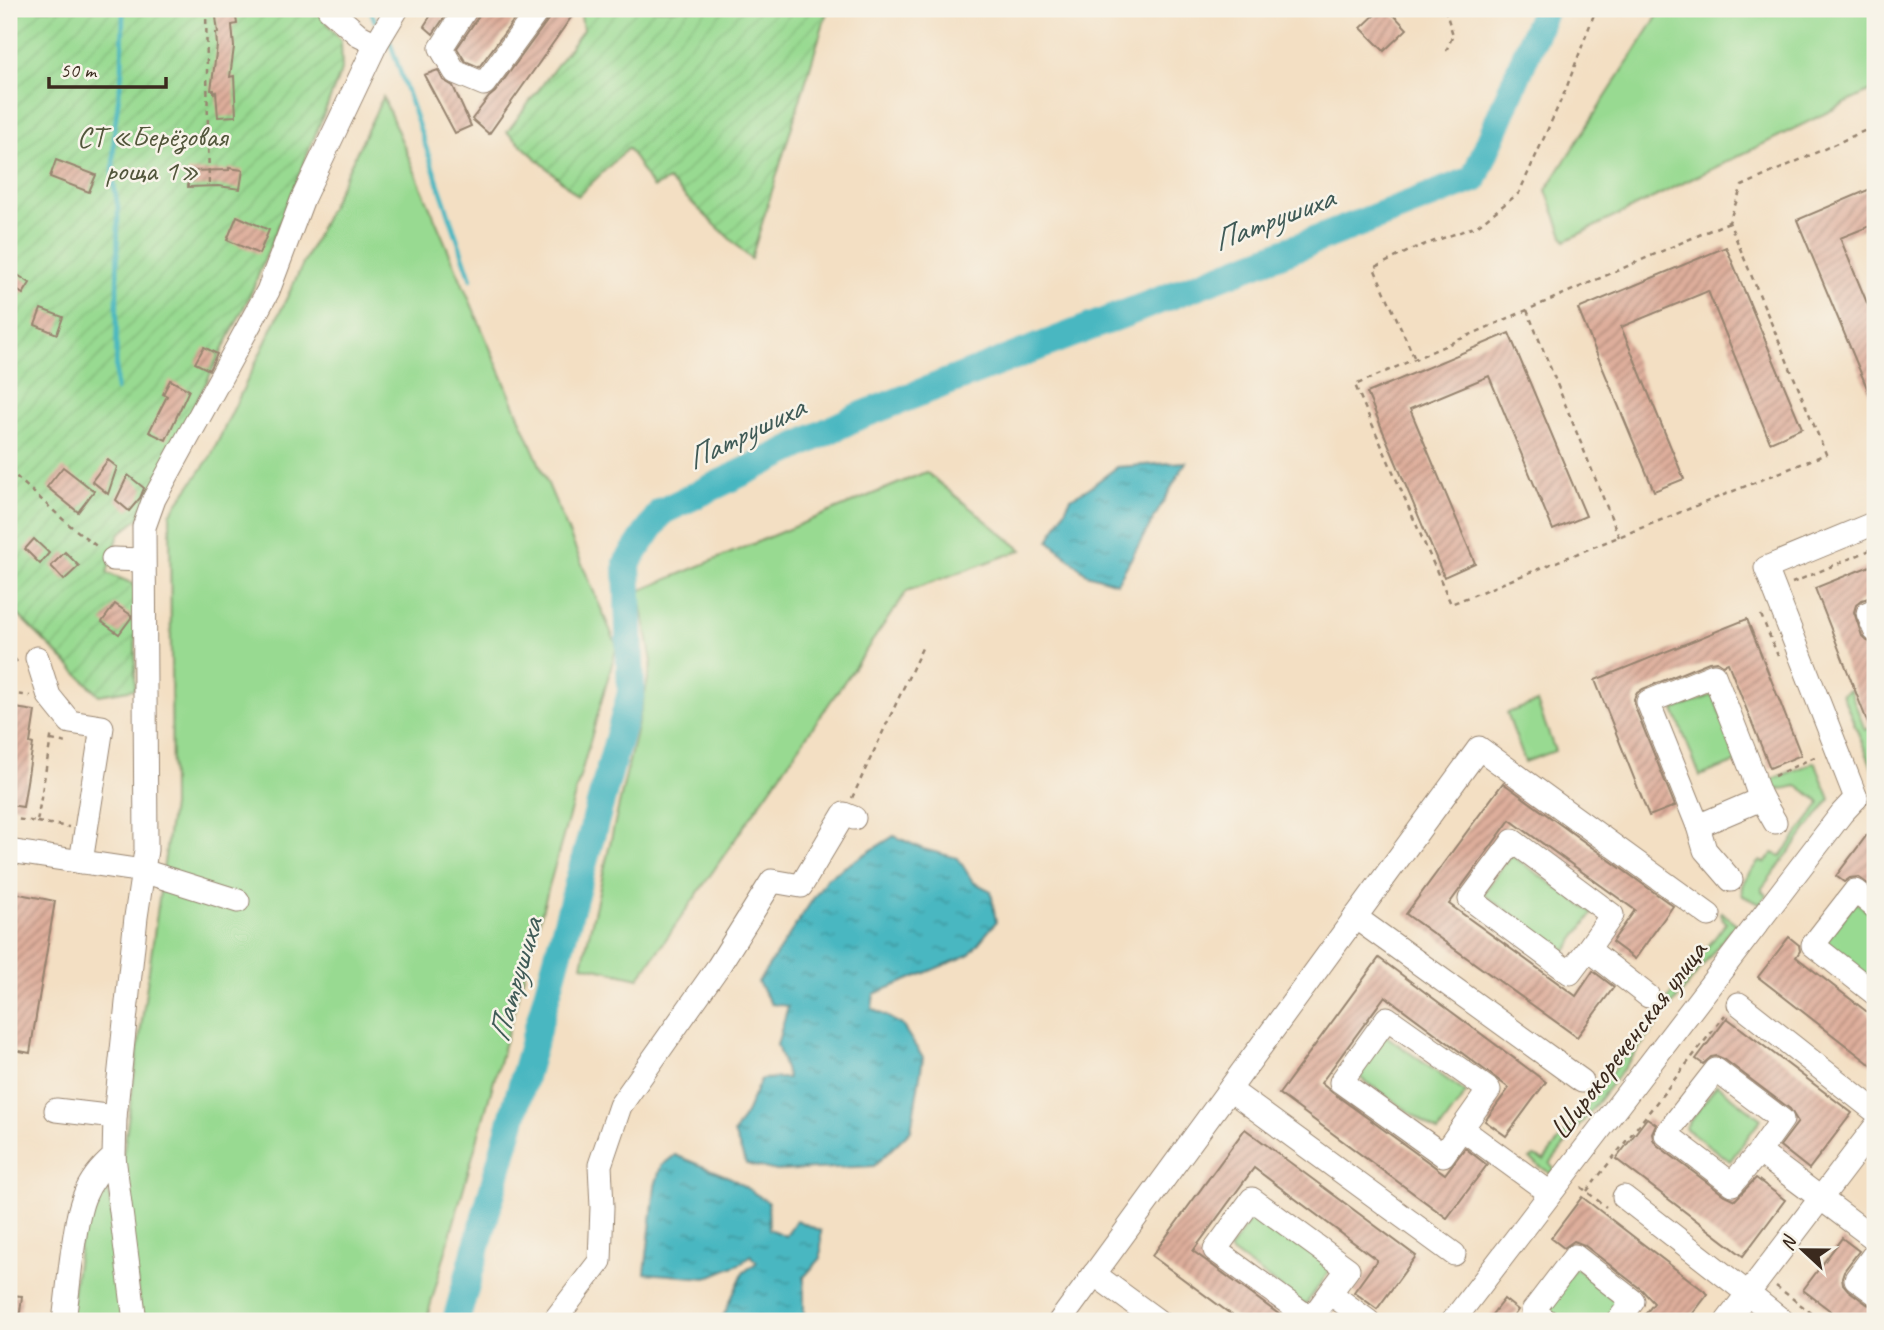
<svg xmlns="http://www.w3.org/2000/svg" width="1884" height="1330" font-family="Caveat,sans-serif">
	<style>
		.green { fill: #98da91; stroke: #6a8258; stroke-width: 2 }
		.garden { fill: url(#garden-furrows); stroke: #6a8258; stroke-width: 2 }
		.water { fill: url(#water-ripples); stroke: #427070; stroke-width: 2 }
		.lines { fill: none; stroke-linecap: round; stroke-linejoin: round }
		.stream { stroke: #49b7c1; stroke-width: 4.5 }
		.river { stroke: #49b7c1; stroke-width: 28 }
		.building { fill: url(#building-hatch) }
		.minor-casing { stroke: #978470; stroke-width: 25 }
		.path { stroke: #978470; stroke-width: 2.5; stroke-dasharray: 5 5; stroke-linecap: butt }
		.minor { stroke: #fff; stroke-width: 23 }
		.labels { text-anchor: middle; dominant-baseline: central; stroke-width: 5; stroke-linejoin: round; paint-order: stroke }
		.park-label { font-size: 30px; fill: #52563b; stroke: #f7f3e8 }
		.street-label { font-size: 30px; fill: #3b2a1e; stroke: #f7f3e8 }
		.water-label { font-size: 32px; font-style: italic; fill: #405b57; stroke: #f7f3e8 }
	</style>
	<defs>
		<pattern id="garden-furrows" width="10" height="10" patternUnits="userSpaceOnUse" patternTransform="scale(1.75)"><rect width="10" height="10" fill="#98da91"/><path d="M-1 1l2-2M0 10L10 0M9 11l2-2" fill="none" stroke="#84bb7d"/></pattern>
		<pattern id="water-ripples" width="26" height="14" patternUnits="userSpaceOnUse" patternTransform="scale(1.75)"><rect width="26" height="14" fill="#49b7c1"/><path d="M2 4q2-2 4 0t4 0M15 11q2-2 4 0t4 0" fill="none" stroke="#3e959c"/></pattern>
		<pattern id="building-hatch" width="6" height="6" patternUnits="userSpaceOnUse" patternTransform="scale(1.75)"><rect width="6" height="6" fill="#deae9b"/><path d="M-1 1l2-2M0 6l6-6M5 7l2-2" fill="none" stroke="#b58e7e"/></pattern>
	</defs>
	<rect width="100%" height="100%" fill="#f7f3e8"/>
	<filter id="ink" filterUnits="userSpaceOnUse"><feTurbulence type="fractalNoise" baseFrequency=".0143" numOctaves="2"/><feDisplacementMap in="SourceGraphic" scale="14" xChannelSelector="R" yChannelSelector="G"/><feConvolveMatrix kernelMatrix="1 2 1 2 8 2 1 2 1" color-interpolation-filters="sRGB"/></filter>
	<filter id="wash" filterUnits="userSpaceOnUse"><feTurbulence type="fractalNoise" baseFrequency=".00686" numOctaves="4" result="noise"/><feDisplacementMap in="SourceGraphic" scale="28" xChannelSelector="R" yChannelSelector="G"/><feGaussianBlur stdDeviation="1.57" result="paint"/><feColorMatrix in="noise" values="0 0 0 0 0 0 0 0 0 0 0 0 0 0 0 0 0 1.4 0 .05"/><feComposite in="paint" operator="in"/></filter>
	<g filter="url(#wash)">
		<rect width="100%" height="100%" fill="#f3dfc3"/>
		<g class="green">
			<polygon points="1662,9 1875,9 1875,89 1565,241 1546,190"/>
			<polygon points="383,97 617,646 426,1321 142,1321 121,1170 172,806 170,514 211,456"/>
			<polygon points="926,472 1022,550 907,591 639,978 582,965 652,662 639,591"/>
			<polygon points="1850,690 1865,730 1875,726 1875,774 1842,694"/>
			<polygon points="1713,695 1739,761 1700,776 1674,710"/>
			<polygon points="1537,702 1555,751 1525,762 1507,713"/>
			<path d="M1815,762L1830,799L1762,888V891L1767,895L1760,904L1743,896C1737,883 1752,871 1759,861L1765,863L1773,853L1781,856L1820,804L1818,800L1797,786L1767,792L1763,783Z"/>
			<polygon points="1511,855 1593,913 1565,952 1483,894"/>
			<polygon points="1856,902 1875,917 1875,970 1869,978 1824,942"/>
			<polygon points="1721,912 1744,930 1740,932 1731,929 1550,1164 1554,1169 1551,1174 1530,1159 1534,1156 1544,1160 1726,923 1720,915"/>
			<polygon points="1382,1033 1466,1093 1438,1132 1354,1073"/>
			<polygon points="1717,1085 1761,1119 1730,1161 1685,1128"/>
			<polygon points="106,1176 129,1321 69,1321 85,1205"/>
			<polygon points="1255,1213 1332,1268 1305,1305 1229,1250"/>
			<polygon points="1575,1268 1620,1301 1605,1321 1560,1321 1544,1309"/>
		</g>
		<g class="garden">
			<polygon points="9,9 316,9 341,41 342,69 251,293 138,519 119,534 107,573 136,585 135,689 99,695 9,606"/>
			<polygon points="586,9 828,9 751,259 668,180 653,188 628,148 578,196 507,132 583,30 581,16"/>
		</g>
		<g class="water">
			<polygon points="1186,462 1117,583 1087,574 1049,541 1071,498 1089,488 1117,467"/>
			<polygon points="894,836 923,849 958,858 973,882 991,891 996,922 969,955 874,994 872,1008 902,1025 923,1058 911,1130 874,1166 777,1171 746,1164 734,1133 747,1111 761,1079 788,1078 777,1045 788,1006 771,1004 758,982 827,878"/>
			<polygon points="675,1155 731,1178 768,1202 769,1229 786,1236 796,1220 821,1231 821,1258 804,1277 804,1316 800,1321 721,1321 743,1273 757,1262 751,1255 742,1263 706,1278 645,1273 655,1186 661,1166"/>
		</g>
		<g class="lines">
			<g class="stream">
				<polyline points="370,9 375,21"/>
				<polyline points="390,42 471,279"/>
				<polyline points="116,390 118,208 113,179 114,133 122,71 123,9"/>
			</g>
			<polyline class="river" points="456,1321 631,693 627,563 661,512 857,417 1474,179 1545,9"/>
		</g>
		<g id="blocks">
			<g class="building">
				<polygon points="215,9 235,9 237,24 232,25 234,47 230,77 234,76 236,116 218,117 216,92 214,93 214,90 211,90 217,46 216,33 218,33"/>
				<polygon points="435,9 450,9 433,34 424,26"/>
				<polygon points="480,9 522,9 479,67 465,61 457,48 478,17"/>
				<polygon points="553,9 577,9 489,134 472,119 489,97 495,92 550,17"/>
				<polygon points="1381,9 1388,9 1407,29 1384,51 1361,28"/>
				<polygon points="438,70 443,80 453,86 471,126 455,133 424,75"/>
				<polygon points="56,160 96,175 89,192 50,177"/>
				<polygon points="229,168 243,170 240,189 218,186 188,187 188,171 229,170"/>
				<polygon points="1875,187 1875,224 1840,238 1875,322 1875,407 1797,220"/>
				<polygon points="237,216 269,230 259,254 227,240"/>
				<polygon points="1726,247 1802,428 1770,442 1708,291 1621,327 1684,479 1654,491 1578,309"/>
				<polygon points="13,272 30,283 23,294 9,285 9,279"/>
				<polygon points="41,309 63,317 57,334 35,325"/>
				<polygon points="1509,333 1586,516 1553,530 1489,376 1422,404 1410,409 1475,563 1444,577 1367,393"/>
				<polygon points="204,347 217,354 209,370 195,363"/>
				<polygon points="170,380 189,390 166,440 149,432 167,396 163,394"/>
				<polygon points="108,460 117,467 108,494 92,481"/>
				<polygon points="63,467 94,491 78,512 47,487"/>
				<polygon points="128,475 144,488 140,498 129,511 116,500"/>
				<polygon points="34,539 49,553 40,564 25,549"/>
				<polygon points="65,552 79,566 64,580 51,566"/>
				<polygon points="1875,564 1875,596 1862,600 1856,605 1854,612 1862,636 1867,641 1875,644 1874,739 1815,588"/>
				<polygon points="115,604 131,615 131,618 119,634 102,622"/>
				<polygon points="1747,619 1801,755 1770,768 1728,663 1723,665 1717,661 1709,662 1643,689 1637,693 1634,699 1635,707 1675,806 1649,816 1595,680"/>
				<polygon points="9,707 35,711 30,743 33,744 23,807 9,805"/>
				<polygon points="1503,783 1673,906 1635,959 1612,942 1635,910 1510,820 1449,904 1576,996 1593,971 1614,987 1577,1037 1406,914"/>
				<polygon points="1867,835 1875,841 1875,889 1858,877 1850,878 1844,882 1836,876"/>
				<polygon points="9,892 55,901 30,1053 9,1049 9,957 14,924 9,923"/>
				<polygon points="1789,937 1799,945 1800,951 1796,957 1875,1018 1875,1068 1758,977"/>
				<polygon points="1379,958 1546,1082 1506,1136 1485,1121 1509,1088 1385,996 1321,1083 1333,1093 1445,1174 1465,1148 1487,1165 1447,1218 1279,1094"/>
				<polygon points="1727,1018 1852,1113 1809,1169 1780,1146 1798,1122 1790,1109 1724,1059 1717,1056 1711,1057 1703,1064 1696,1059"/>
				<polygon points="1647,1118 1656,1124 1652,1133 1653,1139 1657,1145 1724,1195 1735,1200 1756,1178 1785,1200 1743,1256 1616,1159"/>
				<polygon points="1245,1129 1416,1256 1377,1309 1354,1292 1377,1260 1254,1168 1193,1251 1288,1321 1240,1321 1152,1256"/>
				<polygon points="1582,1197 1708,1294 1687,1321 1640,1321 1654,1303 1642,1290 1584,1245 1574,1241 1564,1248 1551,1238"/>
				<polygon points="1842,1238 1859,1251 1844,1271 1842,1277 1843,1284 1848,1290 1867,1304 1875,1307 1875,1321 1844,1321 1803,1290"/>
				<polygon points="9,1295 22,1296 19,1321 9,1321"/>
				<polygon points="1504,1299 1518,1310 1510,1321 1487,1321"/>
			</g>
		</g>
	</g>
	<g filter="url(#ink)">
		<use href="#blocks" fill-opacity="0" stroke="#978470" stroke-width="2"/>
		<g class="lines">
			<defs>
				<g id="minor">
					<polyline points="329,9 360,36 376,44"/>
					<polyline points="466,9 441,48 455,72 484,84 539,9"/>
					<polyline points="113,559 143,560"/>
					<polyline points="1875,610 1868,613 1875,630"/>
					<polyline points="37,658 49,696 70,722 102,727 81,862"/>
					<polyline points="1856,798 1766,568 1875,523"/>
					<polyline points="1698,826 1761,799"/>
					<polyline points="9,851 143,871 238,901"/>
					<path d="M1731,880L1705,850L1698,826L1648,702L1714,675L1753,774C1756,792 1766,806 1775,822"/>
					<polyline points="1875,907 1855,891 1813,945 1874,993 1875,991"/>
					<polyline points="1355,917 1582,1081"/>
					<polyline points="1588,949 1612,915 1513,841 1470,899 1570,973 1588,949 1648,996"/>
					<polyline points="1739,1004 1875,1111"/>
					<polygon points="1387,1018 1489,1090 1443,1155 1341,1082"/>
					<polyline points="1230,1090 1454,1254"/>
					<polyline points="56,1110 115,1117"/>
					<polyline points="1462,1129 1550,1193"/>
					<polyline points="1759,1152 1782,1120 1716,1070 1666,1134 1732,1184 1759,1152 1875,1239"/>
					<polyline points="114,1157 135,1321"/>
					<polyline points="1624,1197 1783,1321"/>
					<polyline points="1875,1253 1856,1279 1875,1293"/>
					<polyline points="1094,1274 1158,1321"/>
					<polyline points="1330,1293 1311,1319 1215,1250 1252,1199 1348,1269 1330,1293 1368,1321"/>
					<path d="M64,1321C67,1299 69,1277 72,1255C78,1214 80,1185 114,1157L115,1117L136,917L146,850L144,527L154,499L268,291L303,198L376,44L397,9"/>
					<polyline points="554,1321 600,1261 602,1207 600,1165 620,1106 718,967 772,881 801,886 844,814 854,818"/>
					<polyline points="1060,1321 1479,748 1709,915"/>
					<polyline points="1453,1321 1842,813 1856,798"/>
					<polyline points="1547,1321 1533,1311 1575,1256 1633,1301 1618,1321"/>
					<polyline points="1727,1321 1875,1127"/>
				</g>
			</defs>
			<use href="#minor" class="minor-casing"/>
			<g class="path">
				<polyline points="206,9 209,188"/>
				<polyline points="1445,9 1453,35 1446,51"/>
				<polyline points="9,23 14,21 15,9"/>
				<polyline points="1729,222 1355,385 1451,604 1826,454 1729,222 1742,186 1875,126"/>
				<polyline points="1527,310 1619,537"/>
				<polyline points="1414,357 1374,268 1415,248 1477,226 1519,193 1566,89 1596,9"/>
				<polyline points="9,470 67,523 99,548"/>
				<polyline points="1792,583 1875,548"/>
				<polyline points="1761,615 1778,656"/>
				<polyline points="9,651 17,662"/>
				<polyline points="9,693 30,696"/>
				<polyline points="51,740 68,743"/>
				<polyline points="1774,776 1819,755"/>
				<polyline points="1874,785 1875,787"/>
				<polyline points="852,798 923,646"/>
				<polyline points="9,818 37,822 52,732"/>
				<polyline points="37,822 69,827"/>
				<polyline points="1581,1187 1606,1207"/>
				<polyline points="1587,1191 1725,1015"/>
				<polyline points="1776,1286 1822,1321"/>
			</g>
			<use href="#minor" class="minor"/>
		</g>
	</g>
	<g class="labels">
		<g class="park-label">
			<text x="152" y="136">СТ «Берёзовая<tspan x="152" dy="34">роща 1»</tspan></text>
		</g>
		<g class="street-label">
			<text transform="translate(1628 1040) rotate(-53)">Широкореченская улица</text>
		</g>
		<g class="water-label">
			<text transform="translate(1273 219) rotate(-21)">Патрушиха</text>
			<text transform="translate(745 433) rotate(-26)">Патрушиха</text>
			<text transform="translate(515 980) rotate(-74)">Патрушиха</text>
		</g>
	</g>
	<rect width="1884" height="1330" fill="none" stroke="#f7f3e8" stroke-width="35"/>
	<g transform="translate(1803 1250) rotate(292)" stroke="#f7f3e8" stroke-width="5" paint-order="stroke">
	<path d="M0-5L12 26L0 18L-12 26Z" fill="#3b2a1e"/>
	<text y="-10" font-size="19" font-weight="bold" text-anchor="middle" fill="#3b2a1e">N</text>
	</g>
	<path d="M49 77v10h117v-10" fill="none" stroke="#3b2a1e" stroke-width="3.5"/>
	<text x="60" y="77" font-size="21" fill="#3b2a1e" stroke="#f7f3e8" stroke-width="5" paint-order="stroke">50 m</text>
</svg>
